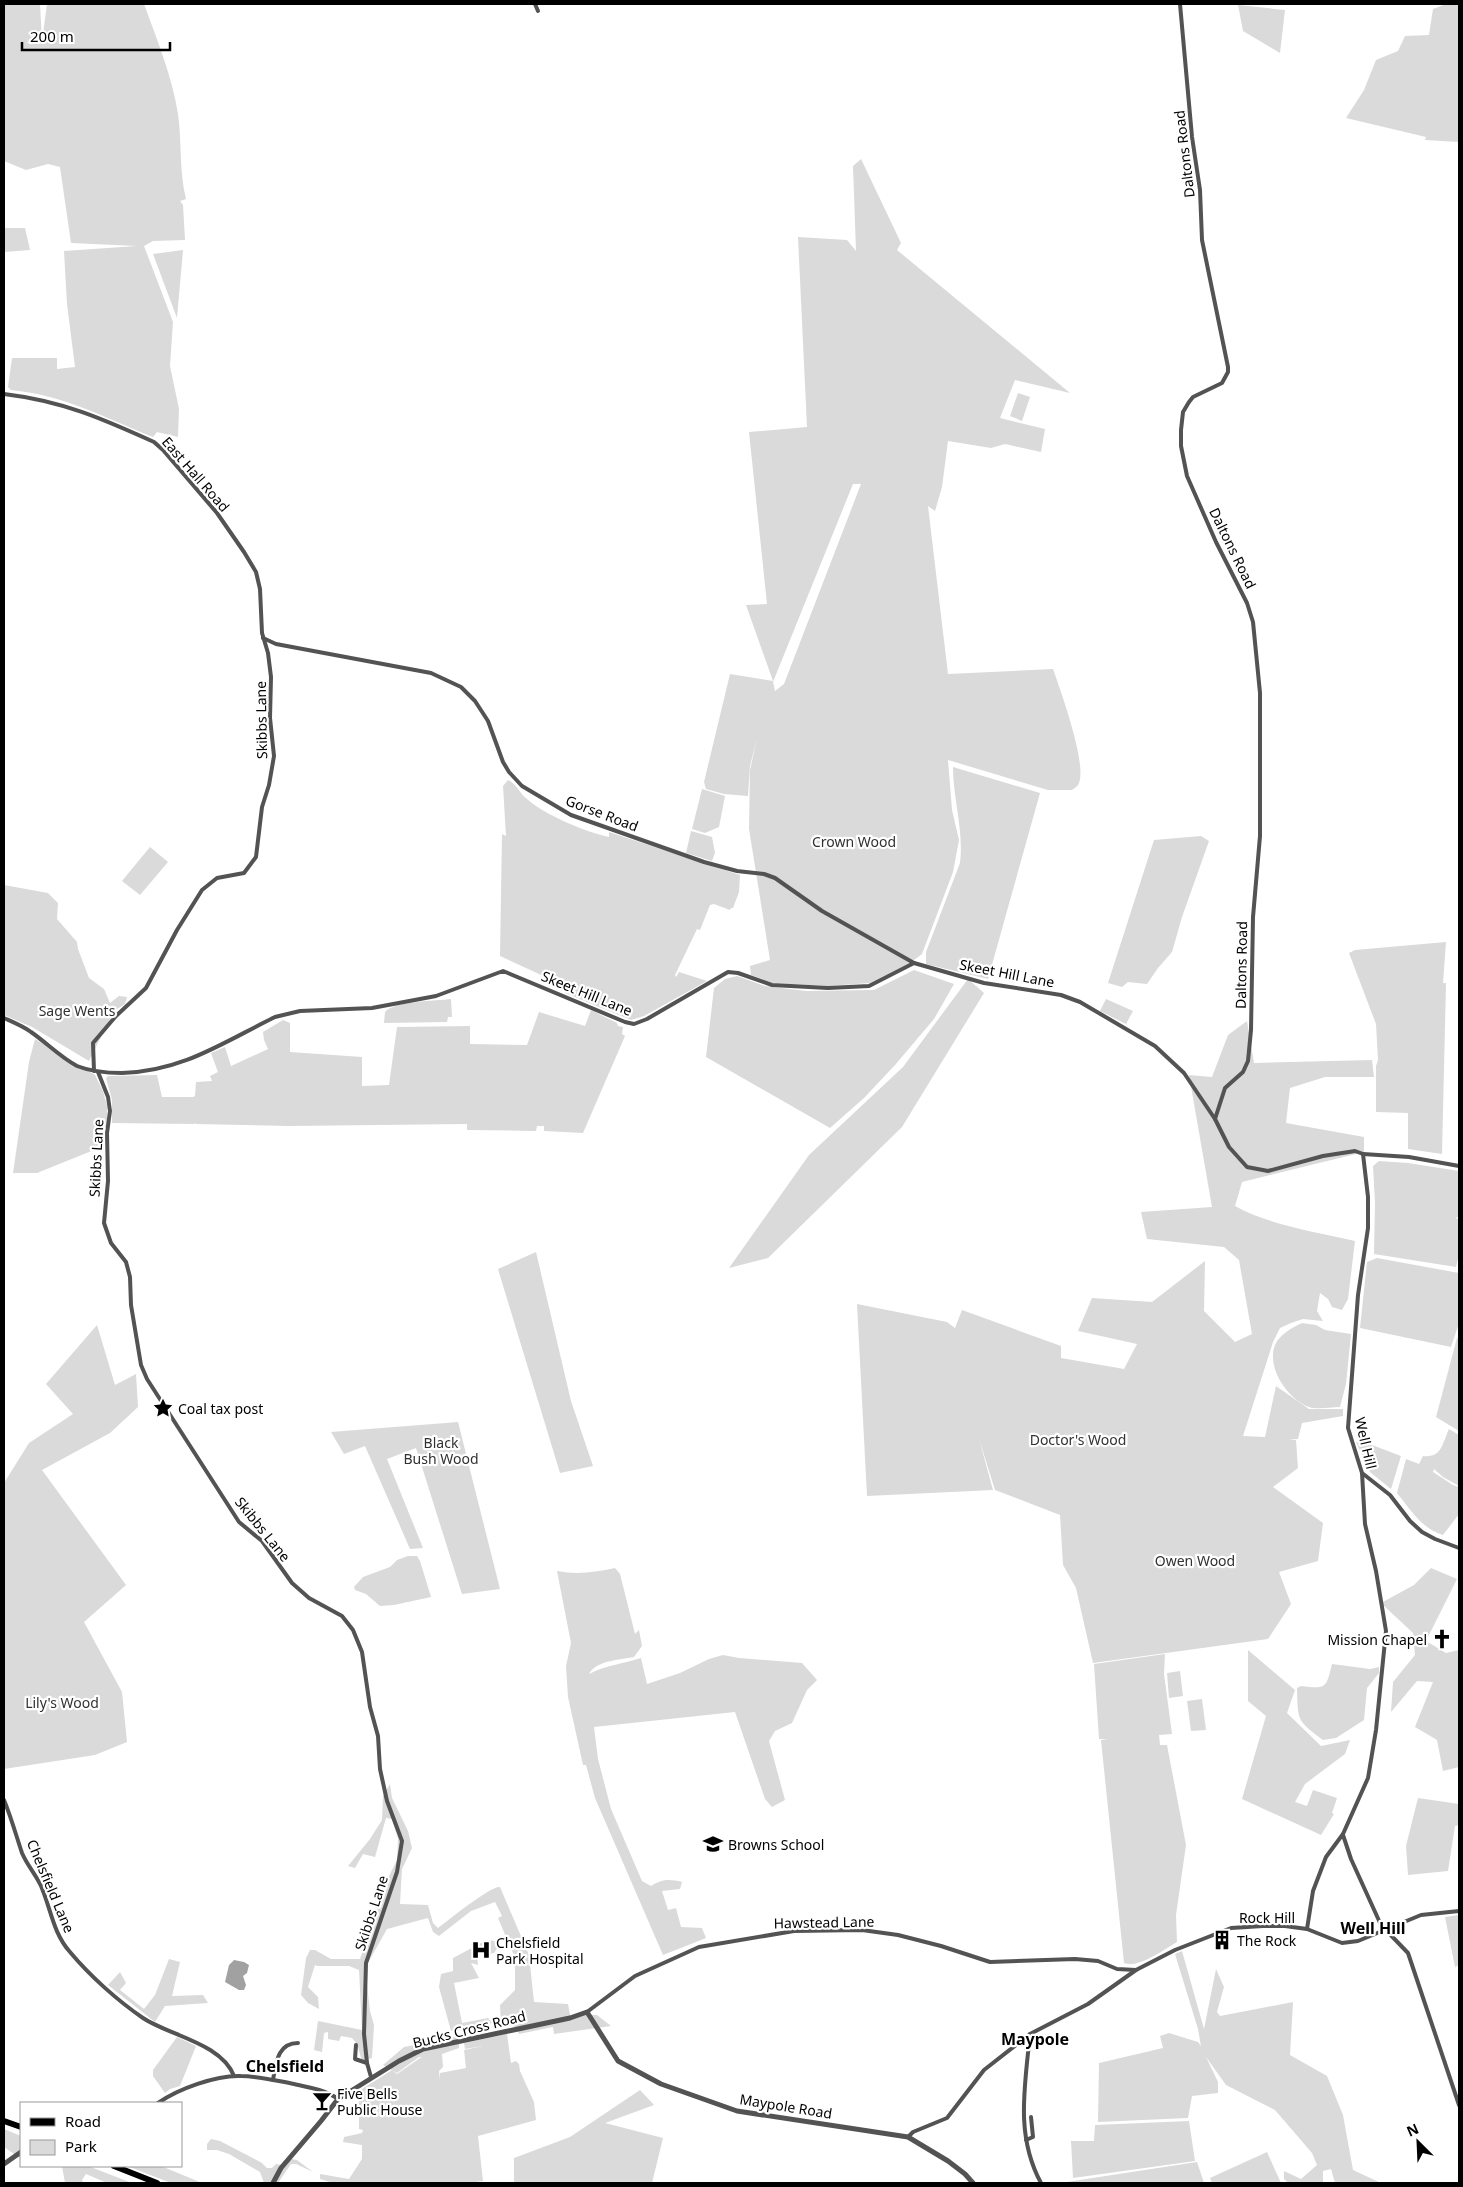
<svg xmlns="http://www.w3.org/2000/svg" width="1463" height="2187" font-family="'Noto Sans',sans-serif">
	<style>
		.green { fill: #dadada; fill-rule: evenodd }
		.water { fill: #a1a1a1 }
		.lines { fill: none; stroke-linecap: round; stroke-linejoin: round }
		.minor { stroke: #535353; stroke-width: 4 }
		.tertiary { stroke: #535353; stroke-width: 5 }
		.primary { stroke: #000; stroke-width: 6 }
		.labels { text-anchor: middle; dominant-baseline: central; stroke-width: 4.5; stroke-linejoin: round; paint-order: stroke }
		.street-label { font-size: 14px; fill: #000; stroke: #fff }
		.park-label { font-size: 14px; fill: #313131; stroke: #fff }
		.poi-label { font-size: 14px; fill: #000; stroke: #fff; text-anchor: start }
		.quarter-label { font-size: 16px; font-weight: bold; fill: #000; stroke: #fff }
	</style>
	<rect width="100%" height="100%" fill="#fff"/>
	<g class="green">
		<path d="M4,4H40L42,41L47,4H144C157,40 172,76 178,114C182,143 179,171 186,199L180,201L183,205L185,240L153,241L144,246L173,322L170,366L179,409L178,437L157,432L153,437C105,418 64,395 11,390L8,387L12,358H57V369L75,367L67,304L64,251L137,246L71,243L60,167L48,164L26,170L4,161Z"/>
		<polygon points="1446,4 1459,4 1459,142 1425,140 1426,137 1346,118 1364,90 1376,60 1398,51 1405,36 1429,35 1433,9"/>
		<polygon points="1238,5 1285,10 1280,53 1243,31"/>
		<path d="M861,159L901,243L897,250L1070,393L1015,380L1000,418L1045,429L1041,452L1005,444L991,448L948,441L942,487L935,511L928,506L948,674L1053,669C1060,689 1089,768 1078,785C1077,787 1074,788 1072,790H1048L948,760L952,810L959,840L953,872L922,954L910,963L870,983L828,986L773,983L751,975L750,966L770,960L749,829L750,770L757,738L750,766L748,796L724,794L706,789L704,782L730,674L773,681L746,605L767,604L749,432L807,427L798,237L847,240L856,251L853,166ZM853,484H861L784,684L775,691L773,682Z"/>
		<polygon points="4,228 25,228 30,250 4,252"/>
		<polygon points="183,250 177,318 153,254"/>
		<polygon points="1018,393 1030,397 1022,421 1010,416"/>
		<path d="M953,767L1040,793L988,979L926,964V952L960,863C964,831 953,799 953,767Z"/>
		<path d="M508,780C517,784 519,793 527,799C543,814 588,833 609,837V832L740,875L739,892L733,908H731L730,910L714,904L710,905L700,930L697,929L675,975L676,977L679,972L707,981L644,1016L631,1020L565,993V986L500,956L502,834L506,836L503,786Z"/>
		<polygon points="702,789 725,796 719,827 705,833 692,829"/>
		<polygon points="691,831 712,837 715,853 712,861 686,853"/>
		<polygon points="1201,836 1209,841 1182,917 1172,952 1158,968 1147,984 1128,982 1122,987 1108,983 1154,840"/>
		<polygon points="150,847 168,862 140,895 122,881"/>
		<polygon points="4,885 48,893 58,903 57,919 77,942 78,949 89,978 104,989 110,1003 119,996 127,997 125,1004 114,1011 89,1061 32,1027 4,1015"/>
		<polygon points="1446,942 1443,983 1446,983 1442,1154 1408,1149 1408,1113 1376,1112 1376,1066 1378,1060 1376,1024 1349,953 1355,950"/>
		<polygon points="914,970 954,984 934,1019 895,1065 864,1098 830,1128 706,1057 714,988 725,979 737,976 765,986 806,991 874,990"/>
		<polygon points="968,979 984,993 902,1127 768,1258 729,1268 809,1155 903,1067"/>
		<path d="M451,999L452,1017H448L447,1022L384,1023L385,1012C394,1001 436,1001 451,999Z"/>
		<polygon points="1106,999 1133,1011 1126,1024 1100,1011"/>
		<polygon points="591,1010 617,1023 618,1026 623,1027 622,1034 625,1036 583,1133 544,1131 544,1126 537,1126 536,1131 467,1130 467,1124 288,1126 196,1124 195,1123 194,1124 112,1123 112,1100 106,1078 108,1076 157,1075 162,1097 193,1097 195,1096 196,1082 212,1081 210,1076 218,1072 211,1053 225,1047 231,1066 268,1049 264,1040 263,1032 283,1020 290,1023 290,1052 362,1057 362,1086 389,1085 397,1027 470,1026 470,1044 527,1045 539,1012 585,1026"/>
		<path d="M1247,1021L1254,1063L1372,1060L1374,1077H1325L1290,1088L1286,1123L1364,1137V1152L1242,1182L1235,1206C1269,1225 1317,1232 1355,1241L1348,1299L1342,1310L1332,1307L1328,1299L1320,1293L1317,1311L1323,1321L1303,1319L1291,1323L1280,1328L1273,1342L1243,1436L1265,1437L1276,1386L1309,1409H1343V1416L1302,1423L1298,1439H1289L1296,1440L1298,1468L1273,1487L1323,1523L1318,1561L1279,1572L1291,1604L1268,1639L1093,1663L1076,1588L1063,1565L1060,1515L995,1490L979,1439L993,1490L867,1496L857,1304L947,1322L955,1328L962,1310L1061,1346V1358L1124,1369L1137,1344L1078,1331L1092,1298L1152,1302L1205,1261L1204,1311L1235,1342L1252,1334L1239,1260L1224,1247L1147,1239L1141,1212L1212,1207L1189,1075L1212,1077L1228,1035Z"/>
		<polygon points="35,1039 95,1075 103,1091 107,1106 107,1119 102,1141 94,1150 37,1173 13,1173 29,1062"/>
		<polygon points="1379,1161 1408,1163 1459,1171 1459,1217 1456,1217 1459,1221 1459,1255 1456,1267 1374,1254 1375,1203 1373,1166"/>
		<polygon points="536,1252 571,1401 593,1466 560,1473 498,1269"/>
		<polygon points="1377,1258 1459,1273 1459,1323 1451,1347 1360,1328 1367,1262"/>
		<path d="M1302,1323L1316,1325L1325,1330L1351,1334L1346,1384L1340,1407C1331,1407 1317,1410 1309,1407C1288,1399 1266,1368 1275,1345C1279,1335 1293,1327 1302,1323Z"/>
		<polygon points="97,1325 115,1385 136,1374 138,1407 110,1433 42,1470 126,1585 84,1622 122,1692 127,1742 95,1755 4,1769 4,1483 29,1443 73,1414 46,1384"/>
		<polygon points="1457,1338 1459,1340 1459,1431 1436,1417"/>
		<polygon points="458,1422 500,1589 462,1594 416,1448 387,1459 423,1548 410,1549 365,1446 344,1454 331,1432"/>
		<path d="M1449,1429L1459,1435V1486L1443,1477L1434,1469L1433,1472L1453,1485L1459,1487V1514L1443,1535C1422,1529 1410,1509 1397,1493L1406,1459L1419,1464L1423,1456C1442,1458 1442,1444 1449,1429Z"/>
		<polygon points="1356,1442 1372,1445 1401,1456 1391,1489 1370,1472"/>
		<polygon points="408,1556 417,1556 420,1561 431,1597 394,1605 380,1606 366,1594 355,1590 354,1587 363,1577 390,1567 397,1560"/>
		<path d="M615,1568L620,1574L635,1634L639,1630L642,1646L634,1657C619,1660 597,1660 589,1674C606,1665 623,1664 641,1658L647,1684L680,1673L709,1659L723,1655L739,1658L802,1663L817,1680L807,1690L792,1723L775,1731L769,1741L785,1800L772,1807L765,1799L735,1712L594,1727L598,1759L611,1809L642,1881L651,1886C662,1879 670,1879 682,1882L680,1889L662,1891L668,1910L676,1908L681,1927L702,1928L706,1938L663,1955L595,1798L586,1765H583L568,1697L566,1666L571,1643L557,1571C578,1575 595,1572 615,1568Z"/>
		<polygon points="1431,1568 1457,1579 1426,1641 1446,1653 1459,1650 1459,1767 1443,1771 1437,1740 1415,1727 1433,1682 1417,1681 1391,1712 1393,1682 1415,1655 1413,1633 1381,1603 1414,1585"/>
		<polygon points="1248,1650 1295,1690 1287,1713 1321,1746 1350,1740 1345,1754 1305,1784 1295,1802 1307,1806 1313,1790 1337,1798 1332,1813 1334,1814 1321,1835 1242,1799 1266,1716 1248,1701"/>
		<path d="M1165,1654L1164,1674L1172,1734L1159,1735L1160,1745H1167L1186,1845L1176,1915L1177,1942C1165,1949 1138,1969 1124,1963L1101,1740L1108,1739H1099L1094,1664Z"/>
		<path d="M1332,1664L1370,1669L1379,1667V1673L1367,1688L1364,1720L1336,1738L1323,1740C1296,1720 1298,1720 1297,1688L1301,1686C1326,1689 1326,1689 1332,1664Z"/>
		<polygon points="1180,1671 1183,1696 1169,1698 1167,1673"/>
		<polygon points="1202,1699 1206,1730 1191,1731 1187,1701"/>
		<path d="M390,1784L392,1798L408,1831L412,1848L402,1869L400,1904L428,1905L433,1923L438,1928C449,1920 490,1886 500,1887L529,1955L534,2002L568,2004L570,2015H597L611,2026L554,2034L553,2027L519,2034L516,2027L501,2023L500,2005L515,1990V1958L498,1918L502,1916L495,1902L471,1911L439,1936L433,1932L428,1918L387,1929L365,1968L370,2011L374,2025L372,2058L362,2061L357,2044L352,2038L341,2036L339,2041L328,2039V2032L324,2033L322,2052L314,2050L318,2021L362,2030L359,1970L349,1966H317L315,1965L308,1987L318,1997L319,2009L308,2003L301,1995L306,1958L310,1950H315L331,1959H360L389,1876L397,1860L398,1839L392,1819L386,1818L375,1857L363,1854L355,1868L348,1866L370,1839L382,1820L383,1796Z"/>
		<polygon points="1418,1798 1459,1804 1459,1825 1455,1826 1448,1871 1408,1875 1406,1846"/>
		<polygon points="1459,1915 1459,1965 1455,1967 1445,1917"/>
		<polygon points="487,1940 495,1941 498,1947 494,1953 489,1954 485,1949 477,1955 478,1965 471,1963 479,1978 454,1983 462,2023 488,2018 492,2023 451,2031 439,1987 441,1974 453,1971 453,1958"/>
		<polygon points="1182,1951 1204,2029 1216,1969 1224,1987 1217,2012 1220,2016 1293,2002 1290,2055 1327,2076 1343,2115 1353,2170 1381,2183 1335,2183 1331,2169 1323,2171 1323,2183 1288,2183 1284,2179 1284,2171 1301,2179 1317,2165 1312,2153 1275,2110 1226,2085 1206,2057 1218,2082 1218,2093 1192,2096 1188,2118 1098,2122 1099,2063 1163,2048 1160,2036 1169,2033 1198,2042 1201,2046 1198,2029 1175,1954"/>
		<polygon points="169,1959 180,1962 172,1996 203,1995 208,2003 165,2006 155,2022 108,1985 120,1972 126,1983 120,1990 144,2009 155,1995"/>
		<polygon points="507,2034 511,2063 516,2061 519,2064 520,2071 534,2102 536,2120 478,2136 483,2181 468,2183 333,2183 320,2179 320,2174 349,2179 362,2159 362,2145 343,2142 344,2137 362,2133 363,2130 359,2129 359,2091 392,2070 397,2074 420,2058 423,2058 419,2057 397,2073 383,2065 404,2047 459,2036 459,2048 442,2054 443,2067 439,2071 440,2080 440,2073 466,2068 464,2050 483,2046 465,2049 464,2043"/>
		<polygon points="177,2037 196,2046 180,2086 170,2089 165,2093 153,2076 153,2070"/>
		<polygon points="640,2090 654,2105 605,2123 663,2138 652,2183 514,2183 514,2158 570,2137"/>
		<polygon points="1189,2121 1195,2161 1073,2178 1071,2141 1094,2141 1095,2125"/>
		<polygon points="4,2129 21,2136 21,2159 4,2147"/>
		<polygon points="211,2139 220,2141 262,2163 267,2168 272,2168 276,2164 283,2165 291,2159 297,2160 313,2172 296,2164 291,2164 278,2183 264,2183 260,2172 229,2154 217,2150 207,2150 207,2144"/>
		<polygon points="1267,2152 1281,2183 1212,2183 1210,2178"/>
		<polygon points="1197,2162 1204,2183 1060,2183"/>
		<polygon points="62,2166 88,2166 132,2183 107,2183 86,2174 82,2180 83,2183 65,2183"/>
		<polygon points="127,2166 161,2166 202,2183 171,2183"/>
	</g>
	<polygon class="water" points="234,1960 244,1962 249,1965 247,1973 243,1976 246,1985 244,1990 239,1990 225,1982 229,1965"/>
	<g class="lines">
		<g class="minor">
			<polyline points="535,4 538,11"/>
			<polyline points="1180,4 1192,137 1200,190 1202,240 1228,367 1228,372 1222,383 1193,397 1189,402 1183,412 1181,430 1181,446 1187,476 1216,542 1247,603 1253,622 1260,693 1260,836 1253,917 1251,1030 1248,1061 1243,1072 1225,1088 1215,1119"/>
			<path d="M4,394C62,401 101,418 154,442L163,450L217,513L244,552L256,572L260,589L262,633L268,653L271,677L270,718L274,756L269,785L262,807L256,857L244,873L217,878L202,890L177,930L146,988L116,1016L93,1043L94,1071"/>
			<polyline points="263,638 276,644 431,673 461,687 475,701 488,721 503,762 509,772 522,786 571,815 704,862 737,871 764,874 775,878 822,911 914,963 984,983 1061,995 1080,1002 1155,1046 1184,1073 1215,1119 1229,1147 1247,1167 1268,1171 1323,1156 1355,1151 1363,1154 1368,1197 1368,1228 1358,1295 1348,1428 1362,1473 1365,1524 1376,1571 1386,1631 1376,1730 1368,1778 1343,1834 1326,1857 1313,1891 1307,1929"/>
			<path d="M4,1018C13,1022 23,1026 31,1032C47,1043 60,1057 77,1066C92,1072 106,1073 122,1073C181,1072 224,1042 275,1017L300,1011L372,1008L436,996L503,971L625,1022L634,1024L647,1019L728,972L738,973L772,985L828,988L869,986L914,963"/>
			<polyline points="98,1072 108,1097 110,1111 107,1133 108,1181 104,1223 111,1243 126,1262 130,1277 131,1305 141,1365 147,1379 239,1522 262,1541 292,1583 309,1598 342,1616 353,1630 362,1652 370,1707 378,1736 380,1769 387,1801 402,1841 397,1872 366,1963 364,2034 367,2063 371,2077"/>
			<polyline points="1363,1154 1409,1157 1459,1166"/>
			<polyline points="1362,1473 1390,1495 1410,1521 1422,1532 1435,1539 1459,1548"/>
			<path d="M4,1800C11,1817 16,1835 22,1853C27,1865 36,1875 41,1886C51,1909 53,1933 70,1952C90,1976 118,2001 143,2018C170,2036 221,2043 234,2076"/>
			<polyline points="1343,1835 1351,1859 1381,1925 1408,1953 1459,2105"/>
			<polyline points="587,2012 635,1976 699,1947 794,1931 862,1930 898,1935 941,1946 990,1962 1075,1959 1098,1961 1117,1969 1136,1970"/>
			<path d="M1030,2034C1025,2086 1015,2135 1041,2183"/>
			<polyline points="356,2045 355,2059 367,2063"/>
			<path d="M273,2080C276,2064 277,2043 298,2043"/>
			<path d="M158,2103C178,2089 216,2075 241,2076C259,2076 277,2081 294,2084C308,2087 326,2090 338,2099"/>
			<polyline points="908,2137 913,2132 947,2118 984,2070 1030,2034 1088,2004 1136,1970 1175,1950 1231,1928 1263,1926 1285,1926 1307,1929 1342,1943 1358,1941 1421,1915 1459,1911"/>
			<polyline points="1026,2140 1033,2137 1031,2117"/>
		</g>
		<g class="tertiary">
			<polyline points="4,2164 21,2152"/>
			<polyline points="273,2183 281,2168 321,2121 338,2099 399,2061 423,2049 570,2018 587,2012 618,2061 661,2084 737,2111 908,2137 948,2161 965,2174 973,2183"/>
		</g>
		<g class="primary">
			<polyline points="4,2121 21,2127"/>
			<polyline points="114,2166 157,2183"/>
		</g>
	</g>
	<defs>
		<symbol id="sight-bare" viewBox="-9 -9 18 18"><path d="M0-6L1.8-2.2L6-1.7L2.9 1.2L3.7 5.4L0 3.3L-3.7 5.4L-2.9 1.2L-6-1.7L-1.8-2.2Z" fill="#000" stroke="#fff" stroke-width="2.5" paint-order="stroke"/></symbol>
		<symbol id="church-bare" viewBox="-9 -9 18 18"><path d="M-1.2-6h2.4v3.5h3.3v2.4h-3.3V6h-2.4V-.1h-3.3v-2.4h3.3Z" fill="#000" stroke="#fff" stroke-width="2.5" paint-order="stroke"/></symbol>
		<symbol id="school-bare" viewBox="-9 -9 18 18"><path d="M0-5L7-2L0 1L-7-2ZM-4 1L0 2.5L4 1V4Q0 6-4 4Z" fill="#000" stroke="#fff" stroke-width="2.5" paint-order="stroke"/></symbol>
		<symbol id="building-bare" viewBox="-9 -9 18 18"><path d="M-4-6H4V6H1V3H-1V6H-4ZM-2.5-4.3h1.7v1.8h-1.7ZM.8-4.3h1.7v1.8H.8ZM-2.5-1h1.7V.8h-1.7ZM.8-1h1.7V.8H.8Z" fill="#000" stroke="#fff" stroke-width="2.5" paint-order="stroke"/></symbol>
		<symbol id="hospital-bare" viewBox="-9 -9 18 18"><path d="M-5-5h3v3.5h4V-5h3V5h-3V1.5h-4V5h-3Z" fill="#000" stroke="#fff" stroke-width="2.5" paint-order="stroke"/></symbol>
		<symbol id="bar-bare" viewBox="-9 -9 18 18"><path d="M-6-5H6L.8 .8V4.5H3.5V6h-7V4.5H-.8V.8Z" fill="#000" stroke="#fff" stroke-width="2.5" paint-order="stroke"/></symbol>
	</defs>
	<g fill-rule="evenodd">
		<use href="#sight-bare" x="149" y="1394" width="28" height="28"/>
		<use href="#church-bare" x="1428" y="1625" width="28" height="28"/>
		<use href="#school-bare" x="699" y="1830" width="28" height="28"/>
		<use href="#building-bare" x="1208" y="1926" width="28" height="28"/>
		<use href="#hospital-bare" x="467" y="1936" width="28" height="28"/>
		<use href="#bar-bare" x="308" y="2087" width="28" height="28"/>
	</g>
	<g class="labels">
		<g class="street-label">
			<text transform="translate(1184 154) rotate(-97)">Daltons Road</text>
			<text transform="translate(196 474) rotate(49)">East Hall Road</text>
			<text transform="translate(1233 548) rotate(64)">Daltons Road</text>
			<text transform="translate(261 720) rotate(-91)">Skibbs Lane</text>
			<text transform="translate(602 813) rotate(21)">Gorse Road</text>
			<text transform="translate(1241 965) rotate(-89)">Daltons Road</text>
			<text transform="translate(1007 973) rotate(11)">Skeet Hill Lane</text>
			<text transform="translate(587 993) rotate(22)">Skeet Hill Lane</text>
			<text transform="translate(96 1158) rotate(-87)">Skibbs Lane</text>
			<text transform="translate(1366 1443) rotate(77)">Well Hill</text>
			<text transform="translate(263 1529) rotate(51)">Skibbs Lane</text>
			<text transform="translate(51 1886) rotate(67)">Chelsfield Lane</text>
			<text transform="translate(371 1913) rotate(-72)">Skibbs Lane</text>
			<text x="1267" y="1917">Rock Hill</text>
			<text transform="translate(824 1922) rotate(-1)">Hawstead Lane</text>
			<text transform="translate(469 2029) rotate(-14)">Bucks Cross Road</text>
			<text transform="translate(786 2106) rotate(9)">Maypole Road</text>
		</g>
		<g class="park-label">
			<text x="854" y="841">Crown Wood</text>
			<text x="77" y="1010">Sage Wents</text>
			<text x="1078" y="1439">Doctor's Wood</text>
			<text x="441" y="1442">Black<tspan x="441" dy="16">Bush Wood</tspan></text>
			<text x="1195" y="1560">Owen Wood</text>
			<text x="62" y="1702">Lily's Wood</text>
		</g>
		<g class="poi-label">
			<text x="178" y="1408">Coal tax post</text>
			<text x="1427" y="1639" text-anchor="end">Mission Chapel</text>
			<text x="728" y="1844">Browns School</text>
			<text x="1237" y="1940">The Rock</text>
			<text x="496" y="1942">Chelsfield<tspan x="496" dy="16">Park Hospital</tspan></text>
			<text x="337" y="2093">Five Bells<tspan x="337" dy="16">Public House</tspan></text>
		</g>
		<g class="quarter-label">
			<text x="1373" y="1928">Well Hill</text>
			<text x="1035" y="2039">Maypole</text>
			<text x="285" y="2066">Chelsfield</text>
		</g>
	</g>
	<rect width="1463" height="2187" fill="none" stroke="#000000" stroke-width="10"/>
	<rect x="20" y="2102" width="162" height="65" fill="#ffffff" stroke="#999999"/>
	<rect x="30" y="2118" width="25" height="8" fill="#000000" stroke="#999999"/>
	<text x="65" y="2127" font-size="15" fill="#000000">Road</text>
	<rect x="30" y="2140" width="25" height="15" fill="#dadada" stroke="#999999"/>
	<text x="65" y="2152" font-size="15" fill="#000000">Park</text>
	<g transform="translate(1418 2142) rotate(336)" stroke="#ffffff" stroke-width="4" paint-order="stroke">
	<path d="M0-4L9 19L0 12L-9 19Z" fill="#000000"/>
	<text y="-8" font-size="14" font-weight="bold" text-anchor="middle" fill="#000000">N</text>
	</g>
	<path d="M22 42v8h148v-8" fill="none" stroke="#000000" stroke-width="2.5"/>
	<text x="30" y="42" font-size="15" fill="#000000" stroke="#ffffff" stroke-width="4" paint-order="stroke">200 m</text>
</svg>
